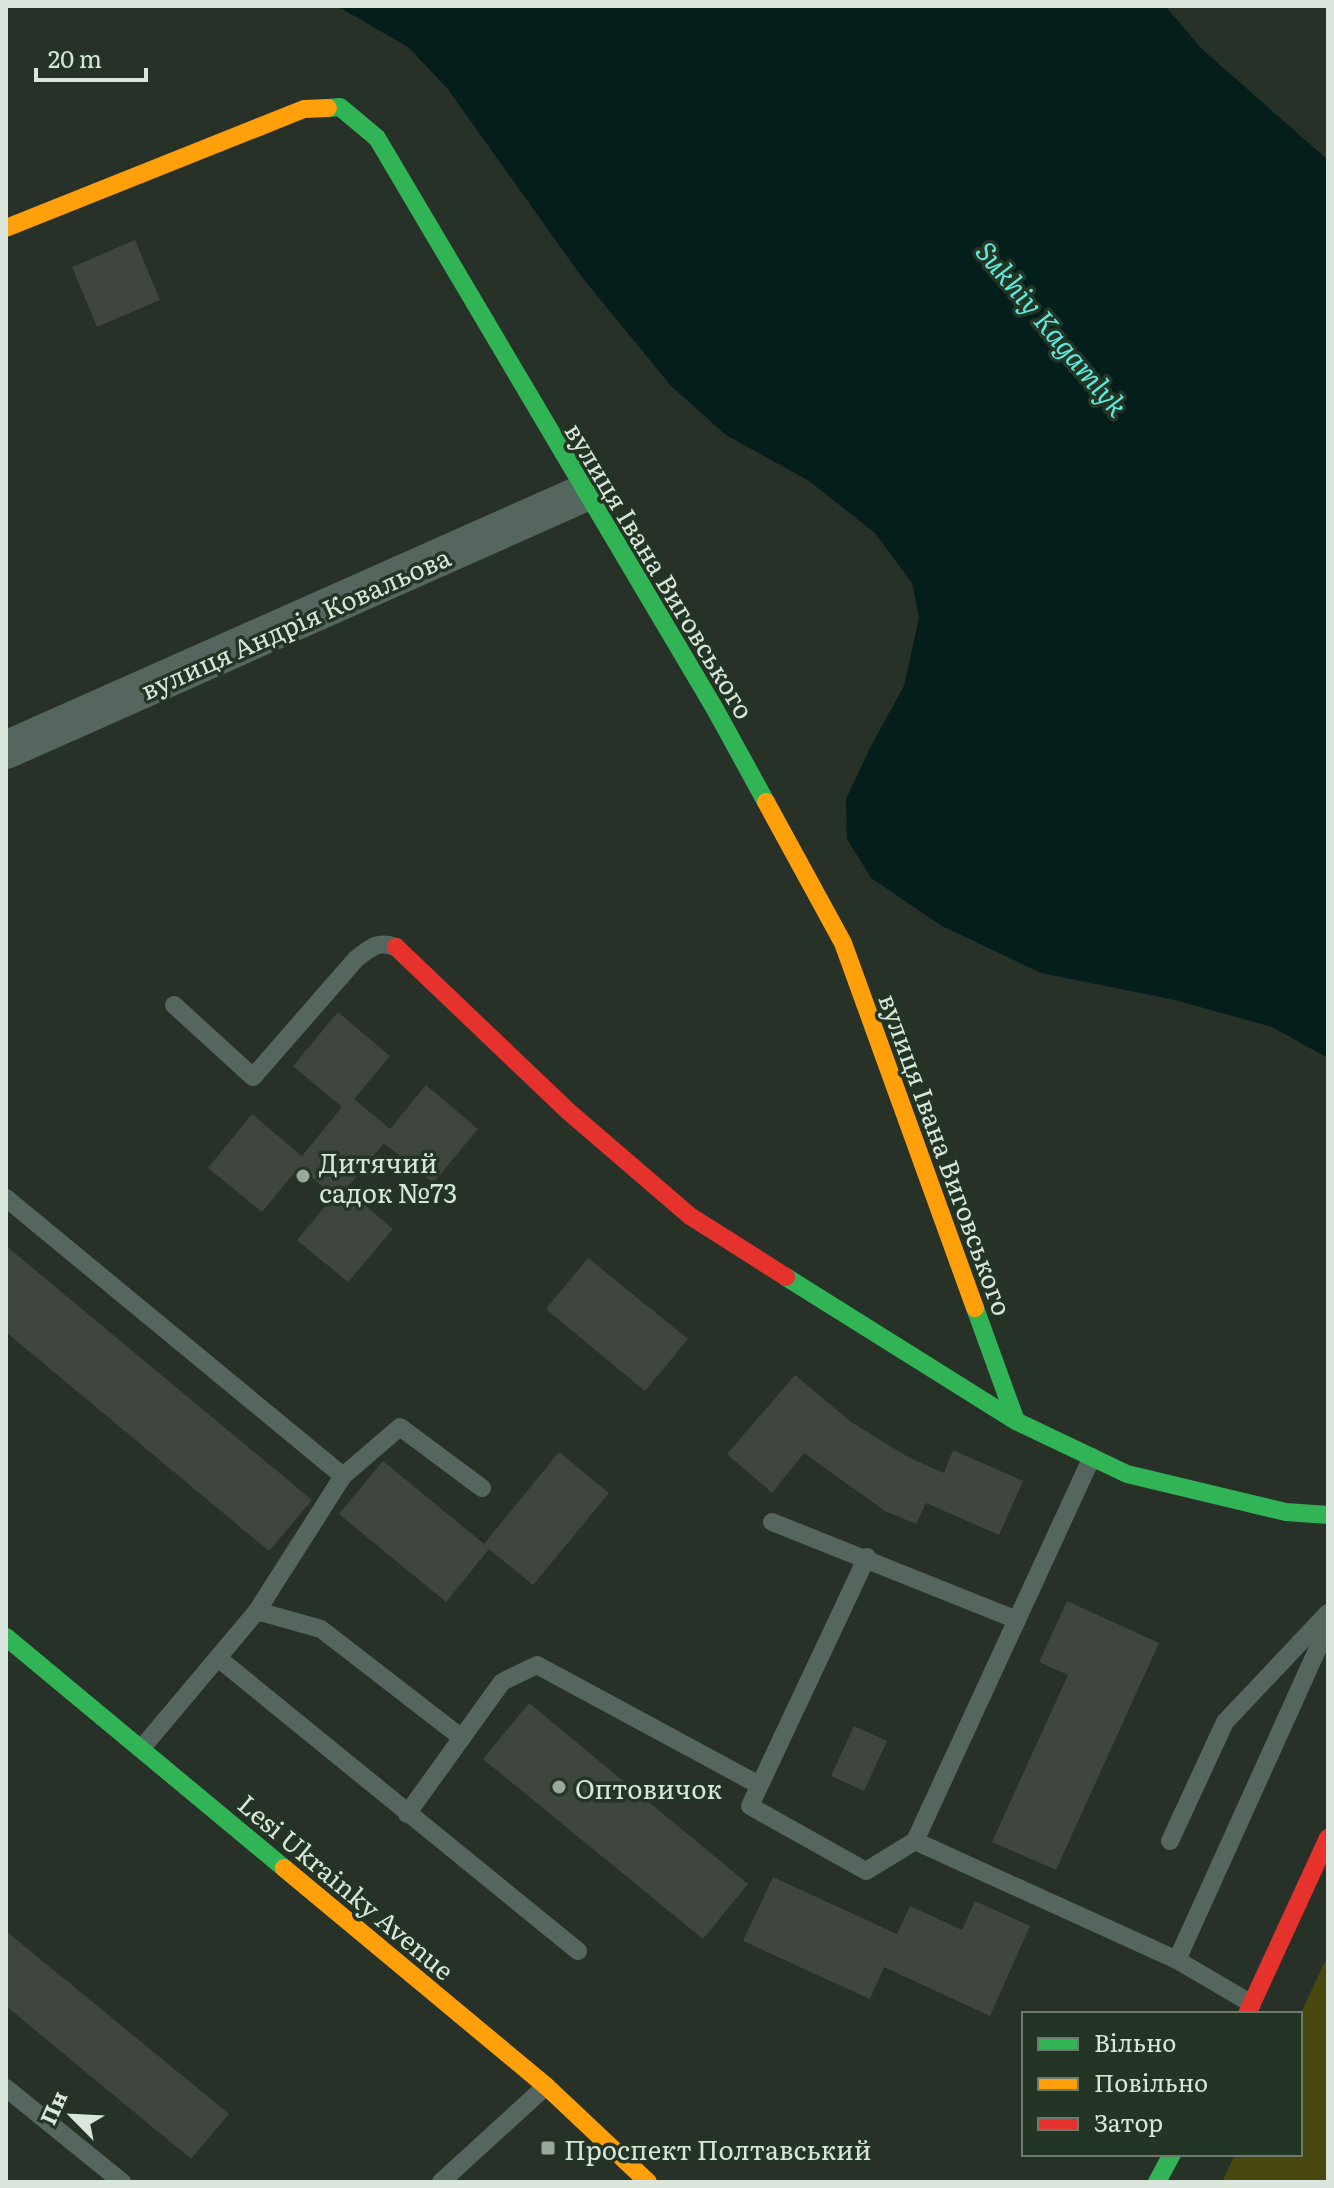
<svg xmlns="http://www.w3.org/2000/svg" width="1334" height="2188" font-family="Literata,serif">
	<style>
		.green { fill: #48470d }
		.water { fill: #041e1b }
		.building { fill: #3f463d }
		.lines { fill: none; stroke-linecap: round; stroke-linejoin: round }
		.lane { stroke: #55665f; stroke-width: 18 }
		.street { stroke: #55665f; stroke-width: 38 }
		.fast { stroke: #30b455; stroke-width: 18 }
		.slow { stroke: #ff9f0a; stroke-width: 18 }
		.jam { stroke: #e5322d; stroke-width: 18 }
		.poi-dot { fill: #9ba69c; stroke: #233525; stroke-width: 3 }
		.labels { text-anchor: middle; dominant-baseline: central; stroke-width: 7; stroke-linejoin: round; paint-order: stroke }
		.street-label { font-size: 26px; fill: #dae5db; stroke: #233525 }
		.poi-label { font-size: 26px; fill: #dae5db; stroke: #233525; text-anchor: start }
		.water-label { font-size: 28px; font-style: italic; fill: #5fe8dc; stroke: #233525 }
	</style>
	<rect width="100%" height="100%" fill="#273128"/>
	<polygon class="green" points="1328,1955 1328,2182 1222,2182 1235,2154 1300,2154 1300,2015"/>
	<polygon class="water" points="337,6 1165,6 1203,50 1328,160 1328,1058 1272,1027 1175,1000 1041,973 942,926 871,878 847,839 846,799 872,744 904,686 919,618 912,583 875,533 809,481 726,435 671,386 581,276 447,88 408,47"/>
	<g class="building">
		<polygon points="135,240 160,300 97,327 72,267"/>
		<polygon points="338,1012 390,1056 354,1099 390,1129 426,1085 478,1129 433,1183 384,1143 346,1189 393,1229 348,1282 297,1240 334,1196 299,1167 262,1212 208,1168 252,1114 302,1156 342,1107 293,1066"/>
		<polygon points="6,1246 312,1500 269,1551 6,1332"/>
		<polygon points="588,1258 688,1339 645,1391 546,1309"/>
		<polygon points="795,1375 851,1422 908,1457 944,1473 953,1450 1023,1481 999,1535 926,1503 916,1524 885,1511 804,1453 772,1493 727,1454"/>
		<polygon points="559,1452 609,1493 533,1585 489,1549 446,1602 339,1514 383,1461 484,1544"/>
		<polygon points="1067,1601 1159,1643 1056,1870 992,1842 1068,1675 1039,1662"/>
		<polygon points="529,1703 748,1884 703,1939 483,1759"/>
		<polygon points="854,1726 887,1741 864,1791 831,1776"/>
		<polygon points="773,1877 897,1934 910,1906 962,1930 975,1901 1030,1926 990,2016 884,1967 870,1999 743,1941"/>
		<polygon points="6,1931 229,2114 191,2159 6,2006"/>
	</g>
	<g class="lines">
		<g class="lane">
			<path d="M174,1005L253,1077L356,959C370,948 378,940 396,947"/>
			<polyline points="6,1198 343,1476 400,1427 482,1488"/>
			<polyline points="772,1522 1017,1620"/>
			<polyline points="867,1557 750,1806 866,1871 915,1841 1092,1457"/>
			<polyline points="257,1611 343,1476"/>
			<polyline points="218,1658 578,1951"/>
			<polyline points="141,1749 257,1611 321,1629 462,1738"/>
			<polyline points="407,1814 502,1682 537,1665 759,1785"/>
			<polyline points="915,1841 1177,1960 1252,2004"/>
			<polyline points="1170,1841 1225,1722 1328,1613"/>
			<polyline points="1177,1960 1328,1626"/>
			<polyline points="6,2088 122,2182"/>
			<polyline points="441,2182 546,2086"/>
		</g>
		<polyline class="street" points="6,750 584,493"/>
		<g class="fast">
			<polyline points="328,108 340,107 377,138 715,709 766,802"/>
			<polyline points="786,1277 1016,1421 1127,1474 1286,1512 1328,1515"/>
			<polyline points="975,1308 1016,1421"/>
			<polyline points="6,1637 284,1868"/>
			<polyline points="1157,2182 1172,2154"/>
		</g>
		<g class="slow">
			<polyline points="6,228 304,109 328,108"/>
			<polyline points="766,802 843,943 975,1308"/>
			<polyline points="284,1868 546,2086 648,2182"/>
		</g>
		<g class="jam">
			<polyline points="396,947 569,1112 690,1216 786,1277"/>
			<polyline points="1247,2014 1328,1838"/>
		</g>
	</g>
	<g class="poi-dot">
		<circle cx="303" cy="1176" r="8"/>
		<circle cx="559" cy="1787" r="8"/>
		<rect x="540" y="2140" width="16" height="16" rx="4"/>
	</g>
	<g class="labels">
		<g class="street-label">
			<text transform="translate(661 570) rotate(59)">вулиця Івана Виговського</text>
			<text transform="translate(295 622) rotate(-24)">вулиця Андрія Ковальова</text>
			<text transform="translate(947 1154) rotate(70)">вулиця Івана Виговського</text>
			<text transform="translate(347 1886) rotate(40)">Lesi Ukrainky Avenue</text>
		</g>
		<g class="poi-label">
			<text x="319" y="1161">Дитячий<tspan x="319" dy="30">садок №73</tspan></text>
			<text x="575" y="1787">Оптовичок</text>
			<text x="564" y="2148">Проспект Полтавський</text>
		</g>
		<g class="water-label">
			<text transform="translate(1053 328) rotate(50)">Sukhiy Kagamlyk</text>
		</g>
	</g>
	<rect width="1334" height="2188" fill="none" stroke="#dae5db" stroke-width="16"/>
	<rect x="1022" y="2012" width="280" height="144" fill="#233525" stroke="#6c7b6e" stroke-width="2"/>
	<rect x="1038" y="2038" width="40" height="12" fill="#30b455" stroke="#6c7b6e" stroke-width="2"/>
	<text x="1094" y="2052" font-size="24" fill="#dae5db">Вільно</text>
	<rect x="1038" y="2078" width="40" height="12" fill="#ff9f0a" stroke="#6c7b6e" stroke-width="2"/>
	<text x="1094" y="2092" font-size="24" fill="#dae5db">Повільно</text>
	<rect x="1038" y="2118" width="40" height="12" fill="#e5322d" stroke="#6c7b6e" stroke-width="2"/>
	<text x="1094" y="2132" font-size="24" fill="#dae5db">Затор</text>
	<g transform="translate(72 2116) rotate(294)" stroke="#233525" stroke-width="6" paint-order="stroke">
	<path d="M0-6L14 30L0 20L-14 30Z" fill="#dae5db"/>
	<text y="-12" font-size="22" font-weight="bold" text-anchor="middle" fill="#dae5db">Пн</text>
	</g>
	<path d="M36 68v12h110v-12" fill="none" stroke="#dae5db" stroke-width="4"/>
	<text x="48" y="68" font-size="24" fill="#dae5db" stroke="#233525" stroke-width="6" paint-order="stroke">20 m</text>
</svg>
